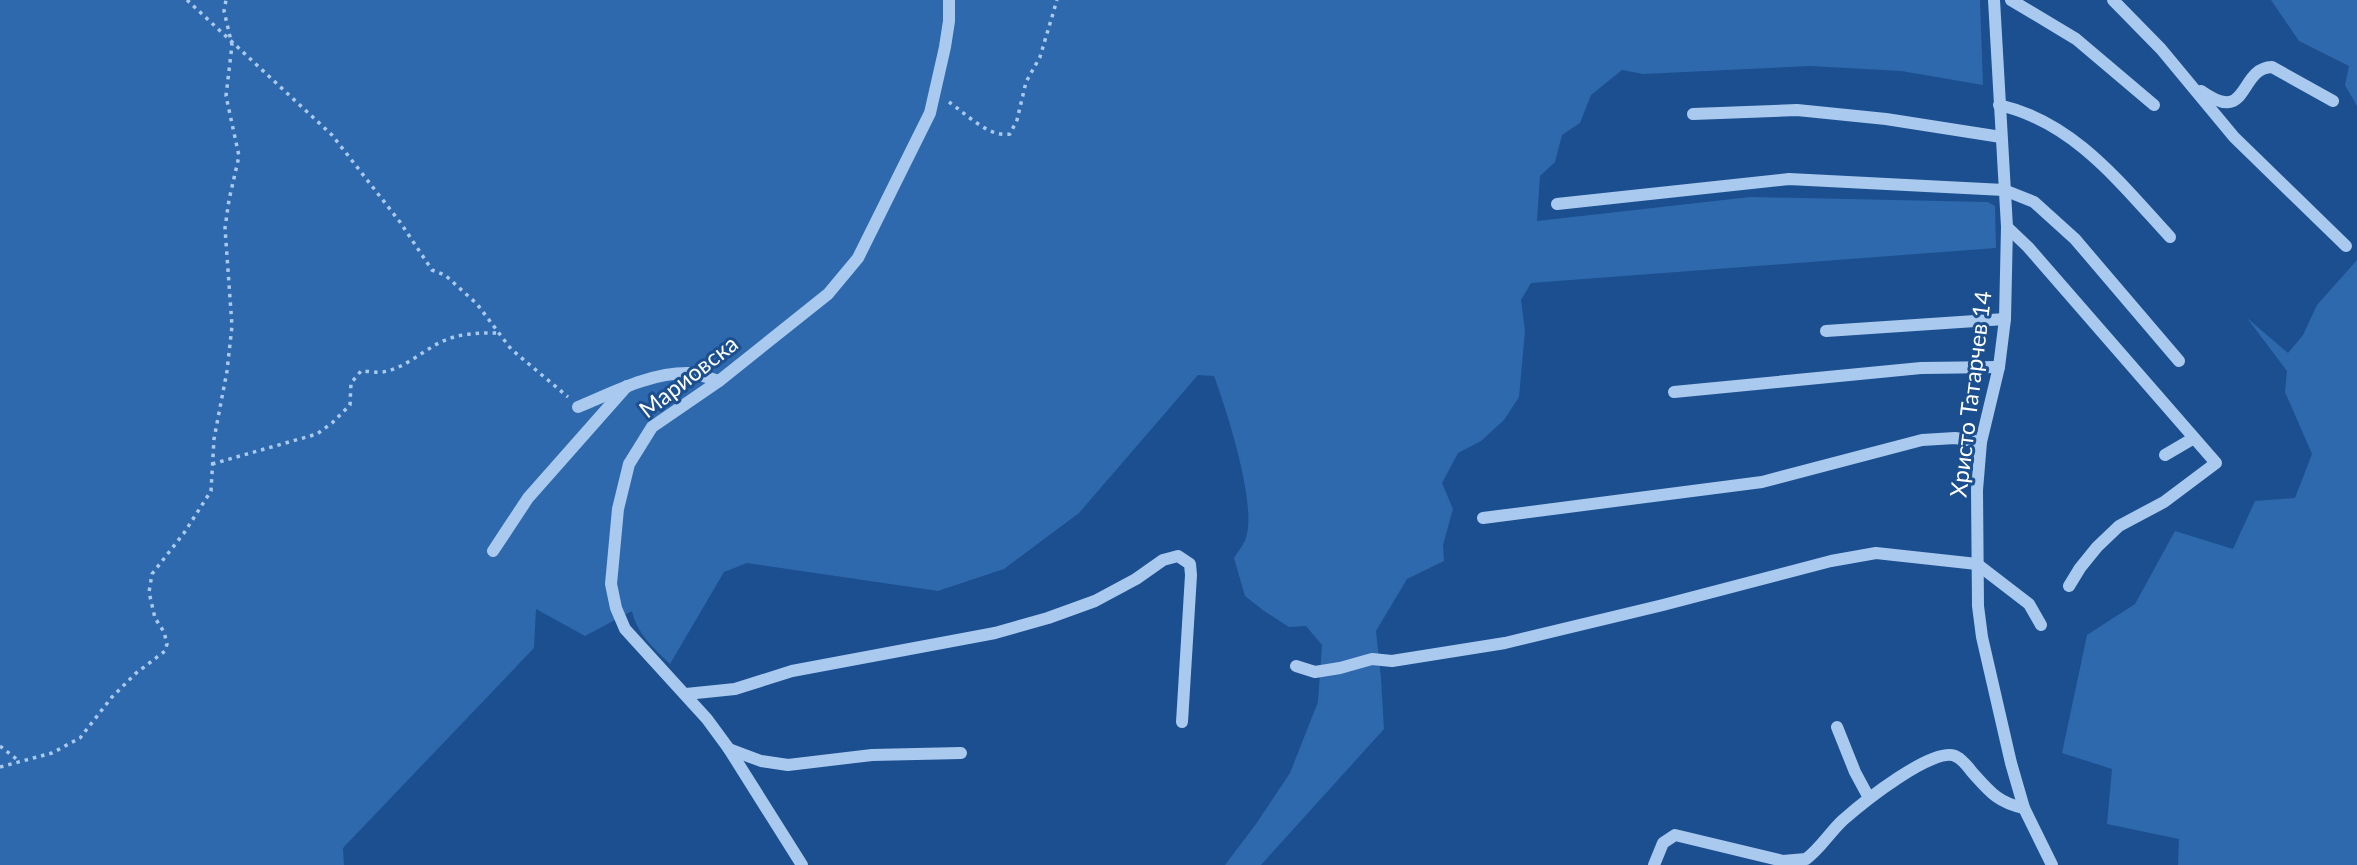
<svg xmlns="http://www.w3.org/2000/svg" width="2357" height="865" font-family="Lato,sans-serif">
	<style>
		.green { fill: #2e69ad }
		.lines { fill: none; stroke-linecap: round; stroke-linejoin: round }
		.path { stroke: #a9c9ee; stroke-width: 3.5; stroke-dasharray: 3.5 5; stroke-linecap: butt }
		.minor { stroke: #a9c9ee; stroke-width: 12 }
		.labels { text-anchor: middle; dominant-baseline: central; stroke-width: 6; stroke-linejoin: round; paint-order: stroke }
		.street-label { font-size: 23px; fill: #fff; stroke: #1b4f8f }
	</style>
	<rect width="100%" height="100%" fill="#1b4f8f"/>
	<g class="green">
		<path d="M0,0H1980L1983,85L1901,71L1810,66L1643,74L1622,70L1591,95L1580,123L1562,135L1555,162L1540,176L1537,221L1750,197L1988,202L1995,206L1996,248L1531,283L1521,300L1525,331L1519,397L1504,420L1481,441L1458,453L1442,483L1453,509L1443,545L1444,561L1407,579L1376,631L1381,678L1384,729L1261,865H1225L1256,824L1290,773L1318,702L1322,645L1306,626L1289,627L1264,611L1245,596L1234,558C1238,551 1246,542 1247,534C1255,499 1227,411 1214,376L1198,375L1079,513L1004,569L938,591L747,563L724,572L670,664C654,648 637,634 632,611L585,636L536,609L534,648L343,848L344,865H0Z"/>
		<polygon points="2271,0 2357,0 2357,106 2345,85 2349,66 2299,41"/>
		<polygon points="2357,260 2357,865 2178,865 2179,839 2107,824 2112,769 2062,753 2087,635 2135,604 2175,531 2233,549 2255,501 2295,498 2312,454 2285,392 2287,371 2247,318 2288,353 2303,335 2317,305"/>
	</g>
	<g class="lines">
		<g class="path">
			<polyline points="187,0 332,135 400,222 432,270 445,275 477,304 511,349 568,397"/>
			<path d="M949,102C965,113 989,138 1010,134L1017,120L1026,82L1040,57L1057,0"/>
			<path d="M212,464L317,434L332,423L350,405L351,383L361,371C368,371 377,373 383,372C407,368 426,347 448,339C464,333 481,333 498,333"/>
			<polyline points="0,746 19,761"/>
			<polyline points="0,767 52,753 80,738 112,697 135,674 165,651 167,644 164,632 155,618 149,592 152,574 184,533 211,491 214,439 227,371 232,326 225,228 229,200 239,156 226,96 232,45 224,11 226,0"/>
		</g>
		<g class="minor">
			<polyline points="1994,0 2007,227 2005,319 1999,367 1981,442 1977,490 1978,606 1982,637 2011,763 2024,808 2052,865"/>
			<polyline points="2011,0 2076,39 2154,105"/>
			<polyline points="2113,0 2161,49 2234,137 2346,246"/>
			<path d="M2201,91C2250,126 2238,68 2272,67L2333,101"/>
			<path d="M1999,105C2074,122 2120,183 2170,237"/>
			<polyline points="1693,114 1797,110 1886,119 2001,137"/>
			<polyline points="1557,204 1789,179 2004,190 2034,202 2075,239 2179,361"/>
			<polyline points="2007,227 2028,247 2216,463 2164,502 2119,526 2097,547 2080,568 2069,586"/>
			<polyline points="1826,331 2005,319"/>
			<polyline points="1674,392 1921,368 1999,367"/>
			<path d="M578,407C612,393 649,373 687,373C697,373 709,378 719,381"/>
			<polyline points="2165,455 2194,438"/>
			<polyline points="1483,518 1762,482 1922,440 1955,438 1981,442"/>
			<polyline points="493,551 528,498 627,386"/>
			<polyline points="1296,666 1315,672 1340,668 1372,659 1392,661 1505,643 1663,605 1831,561 1876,553 1977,564 2029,604 2041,625"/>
			<polyline points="686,694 735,689 792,671 995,633 1048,618 1095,601 1136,579 1163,560 1178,556 1190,564 1191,575 1182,722"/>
			<polyline points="1837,727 1855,772 1869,798"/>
			<polyline points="729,749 761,761 788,765 872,755 961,753"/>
			<polyline points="802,865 729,749 707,719 625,629 616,608 611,584 618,509 629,464 652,427 719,381 828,294 858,258 930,113 945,47 949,21 949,0"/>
			<path d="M1654,865L1663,843L1675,835L1783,861L1806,859C1820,849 1830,832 1843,820C1860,805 1936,743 1957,757C1963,760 1968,767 1972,772C1989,791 1998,803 2024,808"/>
		</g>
	</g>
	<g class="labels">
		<g class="street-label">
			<text transform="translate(688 376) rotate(-38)">Мариовска</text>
			<text transform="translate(1970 394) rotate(-83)">Христо Татарчев 14</text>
		</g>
	</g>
</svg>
